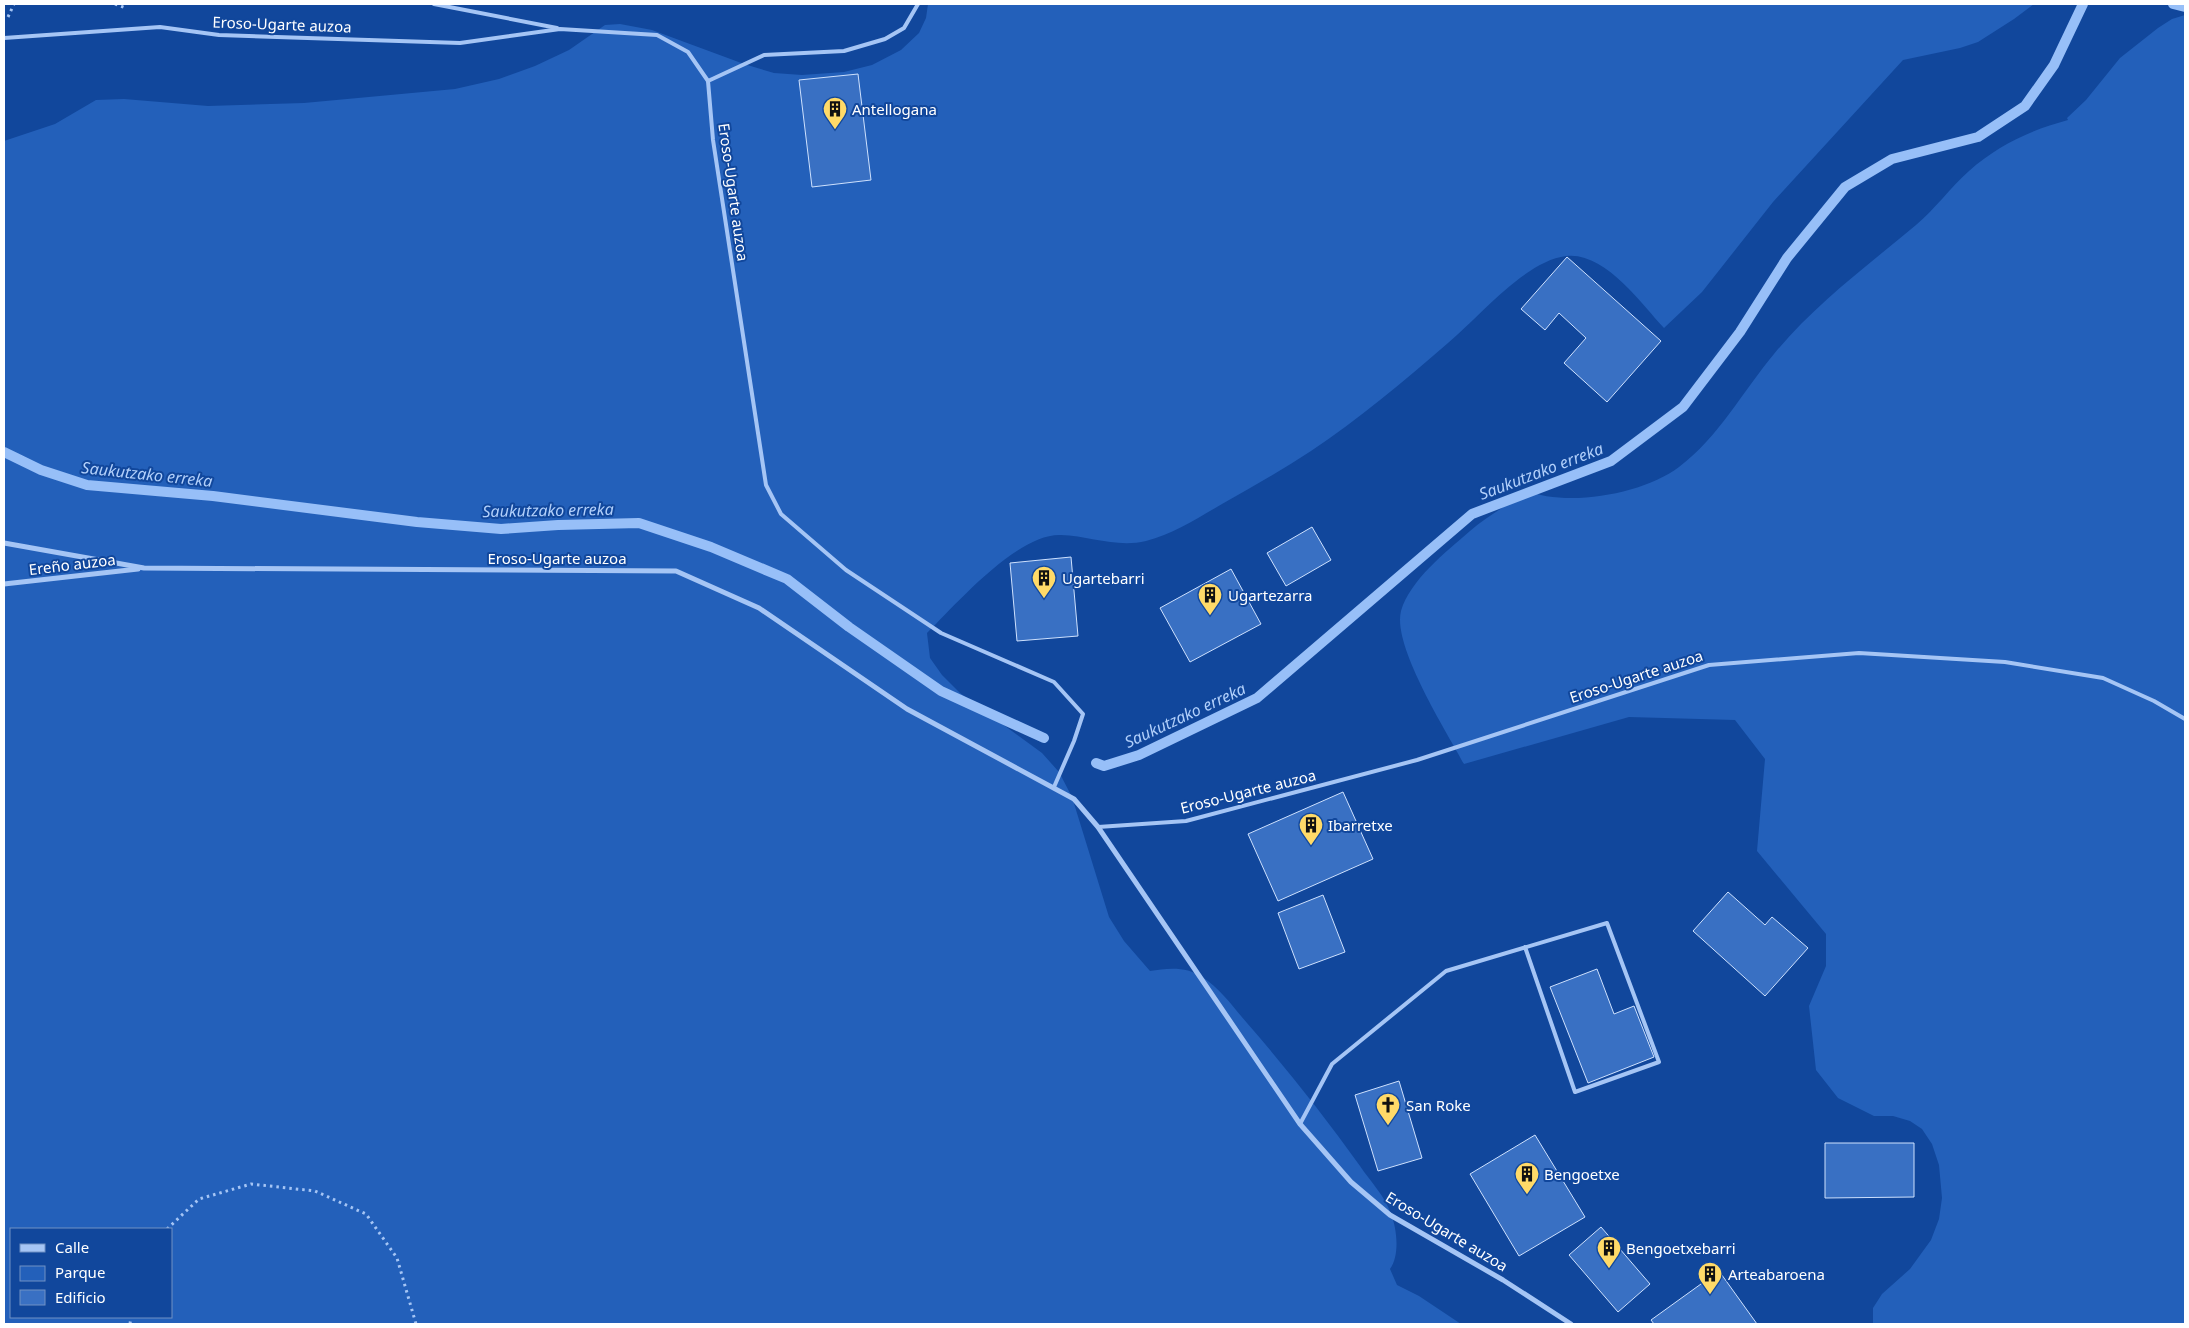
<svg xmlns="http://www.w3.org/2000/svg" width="2189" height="1328" font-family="'Noto Sans',sans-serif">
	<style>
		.green { fill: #2360ba; fill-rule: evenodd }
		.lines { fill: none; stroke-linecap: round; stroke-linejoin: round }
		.stream { stroke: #97bff8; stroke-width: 10 }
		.building { fill: #3970c3; stroke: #cee1fe }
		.path { stroke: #a5c5f5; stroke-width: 3; stroke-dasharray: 2.5 4; stroke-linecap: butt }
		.service { stroke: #a5c5f5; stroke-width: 4 }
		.minor { stroke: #a5c5f5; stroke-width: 5 }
		.labels { text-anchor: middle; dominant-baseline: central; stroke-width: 4; stroke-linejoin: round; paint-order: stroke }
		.street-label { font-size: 15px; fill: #fff; stroke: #11479c }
		.poi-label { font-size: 15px; fill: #fff; stroke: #11479c; text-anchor: start }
		.water-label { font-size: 16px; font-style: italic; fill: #b2d0fb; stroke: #11479c }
	</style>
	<rect width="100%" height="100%" fill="#11479c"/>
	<g class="green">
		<path d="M928,4H2034L2014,19L1978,42L1960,48L1903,60L1773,202L1702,292L1664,328C1641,303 1604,251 1566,256C1525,261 1479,317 1448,343C1404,381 1359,419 1311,451C1282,470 1252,487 1222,504C1198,518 1173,534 1146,541C1117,548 1090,536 1061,535C1018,533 956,604 927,633L930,658L942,675L960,693L1042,753L1059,772L1072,797L1109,917L1124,941L1150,971C1167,968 1187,966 1202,977C1220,988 1233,1007 1247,1023C1287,1069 1325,1117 1360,1166C1370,1181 1385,1196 1391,1214C1397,1229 1400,1255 1390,1269L1397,1285L1419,1296L1461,1324H4V141L55,124L96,100L124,99L208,106L304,103L455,89L499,79L535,66L569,50L605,25L620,24L652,30L744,64L774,73L802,75L844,72L872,65L901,50L919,33L926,18ZM11,1229H171V1317H11Z"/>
		<path d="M2185,15V1324H1873V1308L1882,1294L1910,1269L1931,1240L1939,1219L1942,1198L1939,1165L1932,1144L1922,1129L1910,1121L1893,1116H1874L1838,1098L1816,1070L1809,1006L1826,966V934L1757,851L1765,759L1735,720L1629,717L1464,764C1447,732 1392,646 1401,611C1410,580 1446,552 1470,531C1487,516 1508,506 1525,490C1567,508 1643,494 1679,467C1718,438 1743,391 1774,354C1814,305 1867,266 1916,225C1935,209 1950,188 1969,171C1998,145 2031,130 2068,120L2067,118L2086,100L2120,58L2158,28L2172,19Z"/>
	</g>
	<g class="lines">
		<g class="stream">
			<polyline points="2173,4 2185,7"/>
			<polyline points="4,452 41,470 87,485 213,496 417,522 501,529 558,525 639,523 711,547 787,579 849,627 941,691 1044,738"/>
			<polyline points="1096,763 1104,766 1139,755 1257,698 1472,514 1611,461 1683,407 1740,332 1787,258 1845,187 1892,159 1978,137 2025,106 2054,65 2083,4"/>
		</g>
	</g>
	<g class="building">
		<polygon points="858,74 871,180 812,187 799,80"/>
		<polygon points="1567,257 1661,341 1607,402 1564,363 1586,338 1559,313 1545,330 1521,309"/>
		<polygon points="1312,527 1331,560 1286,586 1267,553"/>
		<polygon points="1071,557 1078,636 1017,641 1010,563"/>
		<polygon points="1231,569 1261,624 1190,662 1160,608"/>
		<polygon points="1343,792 1373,859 1278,901 1248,834"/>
		<polygon points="1728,892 1765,925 1772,917 1808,948 1765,996 1693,931"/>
		<polygon points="1323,895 1345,952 1299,969 1278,913"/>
		<polygon points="1597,969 1614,1014 1634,1006 1654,1057 1588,1083 1550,987"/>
		<polygon points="1399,1081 1422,1158 1378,1171 1355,1095"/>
		<polygon points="1535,1135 1585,1217 1519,1256 1470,1174"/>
		<polygon points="1825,1143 1914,1143 1914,1197 1825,1198"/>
		<polygon points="1601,1227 1650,1284 1618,1312 1569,1255"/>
		<polygon points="1719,1271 1757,1324 1654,1324 1651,1320"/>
	</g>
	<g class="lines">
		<g class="path">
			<polyline points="115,4 126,8"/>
			<polyline points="8,17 14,4"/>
			<polyline points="167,1229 199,1199 251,1184 315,1191 366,1214 397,1258 416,1324"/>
			<polyline points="130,1324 131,1317"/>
		</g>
		<g class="service">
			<polyline points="434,4 557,28"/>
			<polyline points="918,4 904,28 885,39 844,51 764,55 708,81 713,140 766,485 781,514 846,570 941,633 1054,682 1083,714 1074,741 1054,787"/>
			<polyline points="4,38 160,27 219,35 460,43 560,29 657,35 688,52 708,81"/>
			<polyline points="1098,827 1186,821 1417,760 1709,665 1859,653 2005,662 2103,678 2154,701 2185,719"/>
			<polyline points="1300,1124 1332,1064 1446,971 1607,923 1659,1062 1575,1092 1525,947"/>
		</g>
		<g class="minor">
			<polyline points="4,543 144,568 676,571 759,608 907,709 1074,799 1098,827 1300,1124 1351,1182 1390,1215 1503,1280 1571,1324"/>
			<polyline points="4,584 138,569"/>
		</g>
	</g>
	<defs>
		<symbol id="building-pin" viewBox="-11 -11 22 30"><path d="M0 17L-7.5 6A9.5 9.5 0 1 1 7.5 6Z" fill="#ffda68" stroke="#11479c"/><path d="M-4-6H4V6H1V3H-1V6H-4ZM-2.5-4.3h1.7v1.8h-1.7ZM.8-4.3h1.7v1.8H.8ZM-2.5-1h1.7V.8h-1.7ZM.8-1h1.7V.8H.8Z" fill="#111"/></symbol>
		<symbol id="church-pin" viewBox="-11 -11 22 30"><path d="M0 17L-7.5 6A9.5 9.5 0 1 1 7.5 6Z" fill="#ffda68" stroke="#11479c"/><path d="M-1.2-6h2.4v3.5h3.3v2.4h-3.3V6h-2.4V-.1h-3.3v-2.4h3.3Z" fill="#111"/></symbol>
	</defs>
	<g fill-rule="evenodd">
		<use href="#building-pin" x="821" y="95" width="28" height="38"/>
		<use href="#building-pin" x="1030" y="564" width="28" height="38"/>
		<use href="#building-pin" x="1196" y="581" width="28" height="38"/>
		<use href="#building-pin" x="1297" y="811" width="28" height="38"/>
		<use href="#church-pin" x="1374" y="1091" width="28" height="38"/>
		<use href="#building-pin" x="1513" y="1160" width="28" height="38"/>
		<use href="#building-pin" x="1595" y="1234" width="28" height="38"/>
		<use href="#building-pin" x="1696" y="1260" width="28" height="38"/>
	</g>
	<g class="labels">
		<g class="street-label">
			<text transform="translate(282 24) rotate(2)">Eroso-Ugarte auzoa</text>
			<text transform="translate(734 192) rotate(82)">Eroso-Ugarte auzoa</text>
			<text x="557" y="558">Eroso-Ugarte auzoa</text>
			<text transform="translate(72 564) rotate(-7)">Ereño auzoa</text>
			<text transform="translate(1636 676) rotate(-18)">Eroso-Ugarte auzoa</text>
			<text transform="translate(1248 791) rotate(-14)">Eroso-Ugarte auzoa</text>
			<text transform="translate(1447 1231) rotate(31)">Eroso-Ugarte auzoa</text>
		</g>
		<g class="poi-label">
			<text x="852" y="109">Antellogana</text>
			<text x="1062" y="578">Ugartebarri</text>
			<text x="1228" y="595">Ugartezarra</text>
			<text x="1328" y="825">Ibarretxe</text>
			<text x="1406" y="1105">San Roke</text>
			<text x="1544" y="1174">Bengoetxe</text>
			<text x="1626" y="1248">Bengoetxebarri</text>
			<text x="1728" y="1274">Arteabaroena</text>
		</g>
		<g class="water-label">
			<text transform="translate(1541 471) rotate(-21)">Saukutzako erreka</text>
			<text transform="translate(147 474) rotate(6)">Saukutzako erreka</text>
			<text transform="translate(548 510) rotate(-1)">Saukutzako erreka</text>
			<text transform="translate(1185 715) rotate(-25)">Saukutzako erreka</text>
		</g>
	</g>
	<rect width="2189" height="1328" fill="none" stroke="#ffffff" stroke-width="10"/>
	<rect x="10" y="1228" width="162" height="90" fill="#11479c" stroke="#7091c4"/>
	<rect x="20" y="1244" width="25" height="8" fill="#a5c5f5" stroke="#7091c4"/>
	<text x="55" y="1253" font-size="15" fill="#ffffff">Calle</text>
	<rect x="20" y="1266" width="25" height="15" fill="#2360ba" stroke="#7091c4"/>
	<text x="55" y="1278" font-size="15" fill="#ffffff">Parque</text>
	<rect x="20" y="1290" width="25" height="15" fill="#3970c3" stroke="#7091c4"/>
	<text x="55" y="1303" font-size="15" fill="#ffffff">Edificio</text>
</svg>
